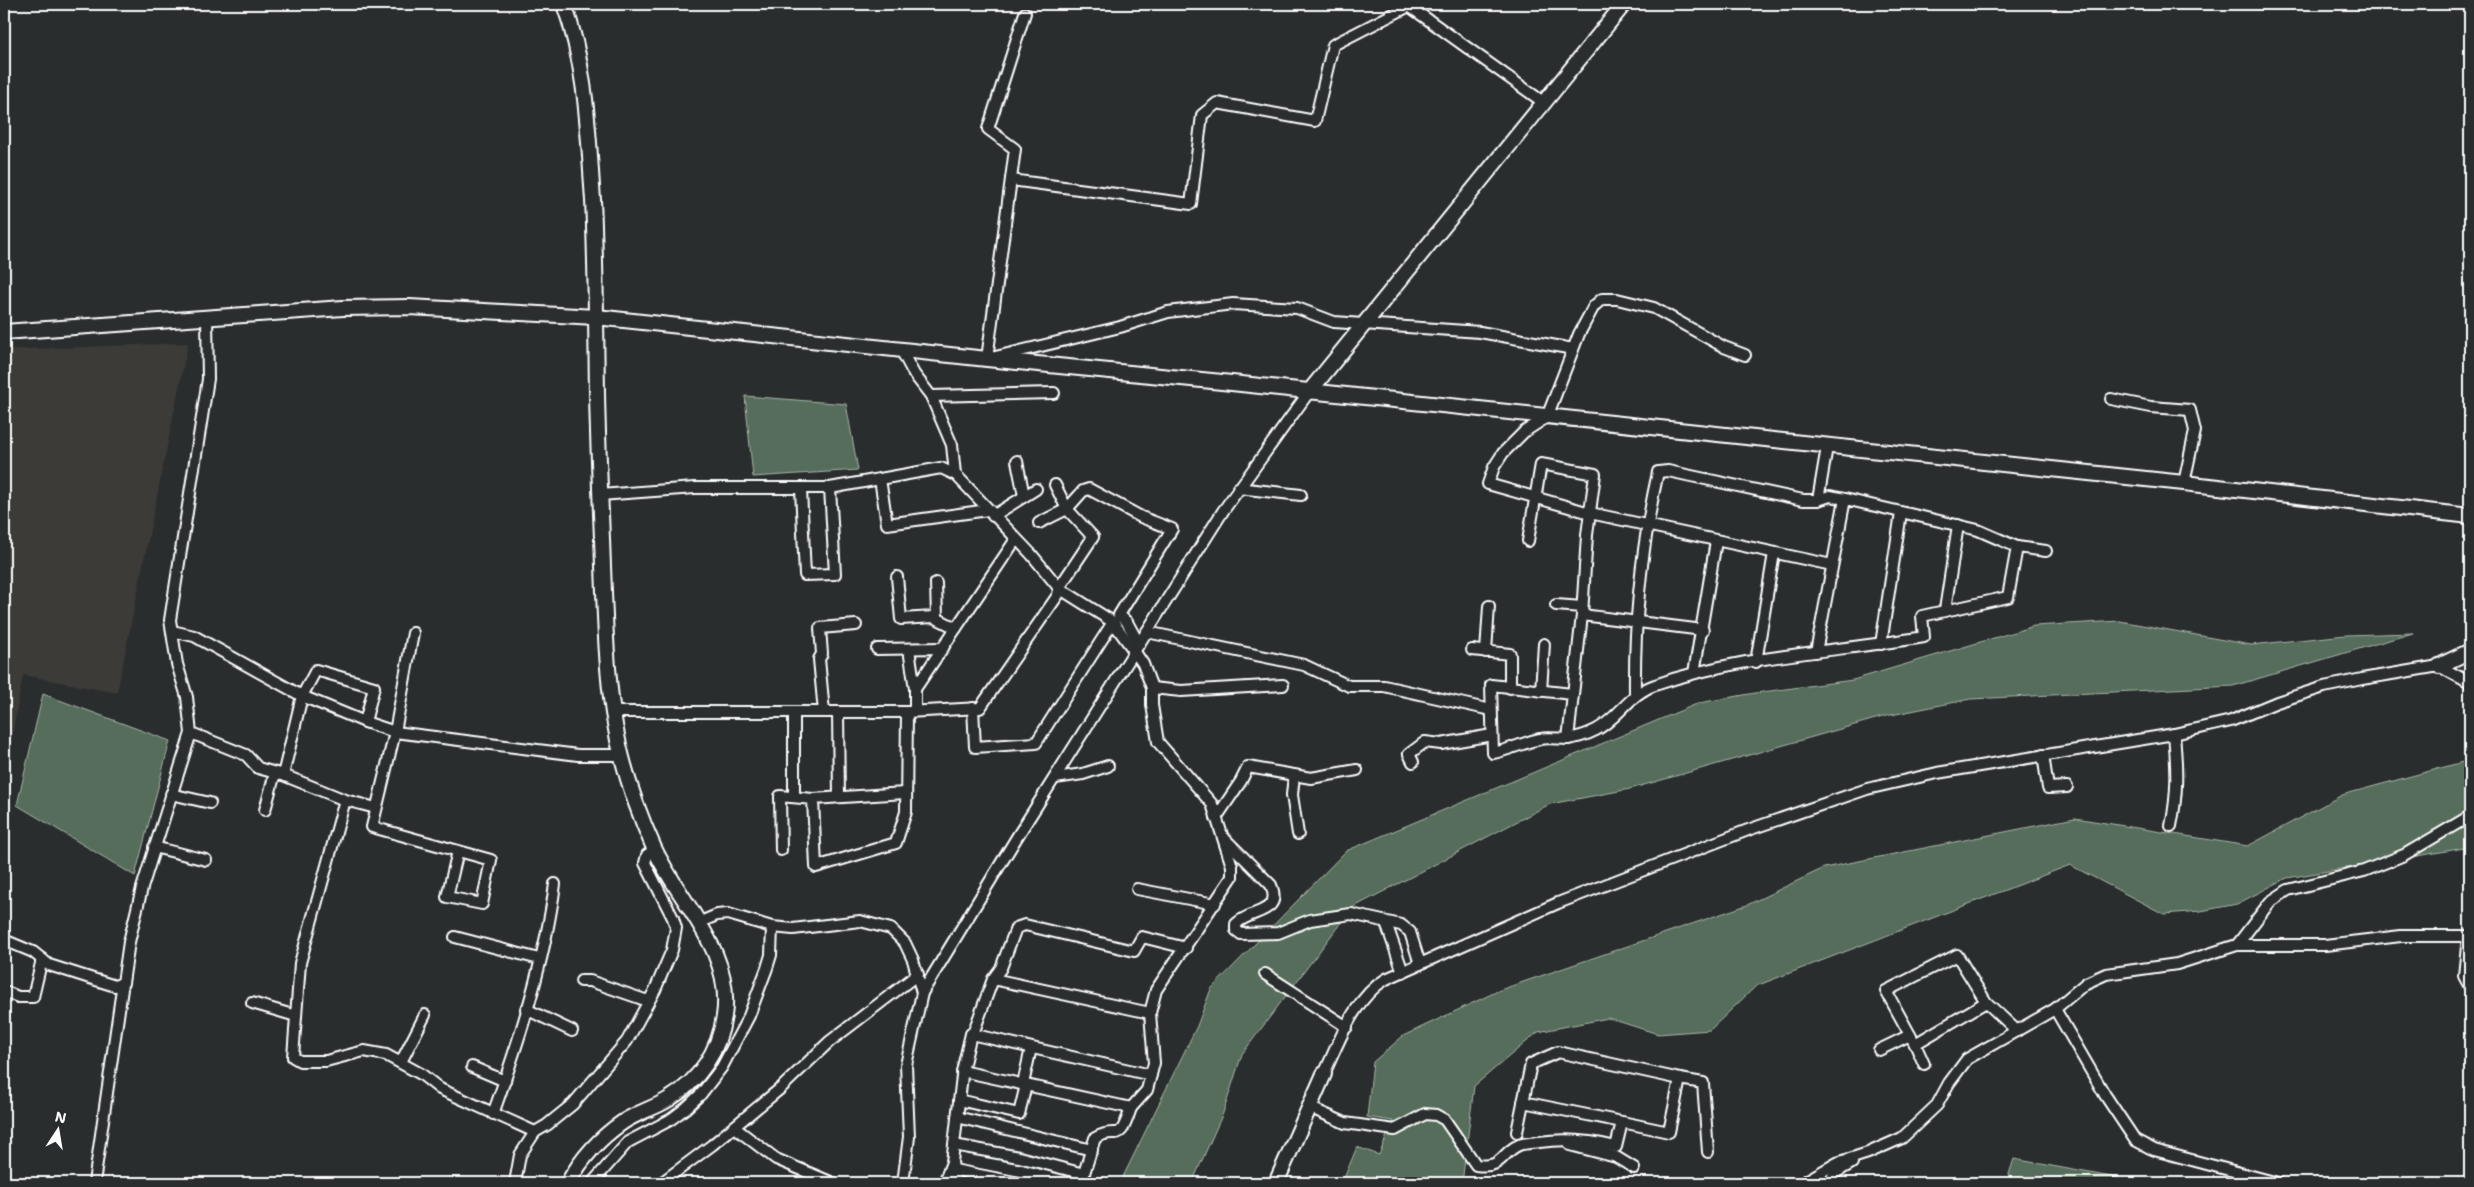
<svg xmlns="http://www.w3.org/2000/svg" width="2474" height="1187" font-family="'Shantell Sans',sans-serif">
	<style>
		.built { fill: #3d3a39 }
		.green { fill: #556d5a; stroke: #aab6ac }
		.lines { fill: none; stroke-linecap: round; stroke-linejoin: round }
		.stream { stroke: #92a0a8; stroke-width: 3 }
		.street-casing { stroke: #fff; stroke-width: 14 }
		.secondary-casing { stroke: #fff; stroke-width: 18 }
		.street { stroke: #2a2d2e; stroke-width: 10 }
		.secondary { stroke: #2a2d2e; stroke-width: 14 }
	</style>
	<rect width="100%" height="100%" fill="#2a2d2e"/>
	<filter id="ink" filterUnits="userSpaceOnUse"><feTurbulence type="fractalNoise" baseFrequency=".02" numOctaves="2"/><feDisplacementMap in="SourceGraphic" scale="10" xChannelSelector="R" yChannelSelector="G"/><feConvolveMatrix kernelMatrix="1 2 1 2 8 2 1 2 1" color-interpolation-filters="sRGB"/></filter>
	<g filter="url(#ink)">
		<polygon class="built" points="188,343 117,693 23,675 4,780 4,350"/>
		<g class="green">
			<polygon points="745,396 846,404 858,470 753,477"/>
			<polygon points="2120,621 2251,645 2346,635 2413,633 2233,686 1971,699 1886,716 1630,789 1550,804 1352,908 1242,1054 1223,1113 1192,1183 1120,1183 1197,1026 1211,989 1346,851 1699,703 1755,693 1853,680 2034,626"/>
			<polygon points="43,694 170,741 135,876 17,805"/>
			<polygon points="2470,760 2470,847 2287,878 2237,904 2201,911 2164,914 2070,865 1756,986 1710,1030 1658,1034 1608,1018 1538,1032 1474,1086 1462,1183 1342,1183 1357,1147 1379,1155 1393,1121 1367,1117 1373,1062 1403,1036 1500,990 1747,905 1824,868 2075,818 2248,846 2342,795"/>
			<polygon points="2014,1159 2144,1183 2006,1183"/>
		</g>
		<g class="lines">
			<polyline class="stream" points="2463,4 2470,5"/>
			<defs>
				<g id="street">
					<polyline points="1025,13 988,129 1015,149 987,359 1120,327 1168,312 1233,304 1297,308 1334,322 1480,332 1573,349"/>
					<polyline points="1011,180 1191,204 1202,115 1217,103 1315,121 1333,45 1409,6 1543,102"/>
					<polyline points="901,350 914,374 931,396 952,445 955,474"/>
					<polyline points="1745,355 1724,347 1654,308 1617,299 1602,299 1594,306 1579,334 1547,417 1524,432 1503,453 1494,467 1488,484 1590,513 1832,565"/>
					<polyline points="931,396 1054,393"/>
					<polyline points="2111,399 2151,407 2190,410 2195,431 2184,483"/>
					<polyline points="1827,447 1818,500 1830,496 1845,499"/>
					<polyline points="1017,461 1024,496"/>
					<polyline points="880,479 887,524 988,510"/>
					<polyline points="1238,488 1301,495"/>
					<polyline points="801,489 805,575 835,574 830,488"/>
					<polyline points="600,495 695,488 830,488 941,468 956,475 1032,555 1059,588 1113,622 1135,652 1143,664 1152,688 1152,705 1158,742 1212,804 1232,866 1232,877 1156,990 1150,1013 1154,1063 1147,1090 1131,1108"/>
					<polyline points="993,516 1036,489"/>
					<polyline points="1039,523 1067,509 1083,491 1089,489 1141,517 1172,529 1119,615 1127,622 1139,644"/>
					<polyline points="1528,541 1541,464 1595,474 1587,535 1582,615 1568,739"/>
					<polyline points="2017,547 2046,551"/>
					<polyline points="897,577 901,619 934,617 956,628"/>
					<polyline points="936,583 937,618"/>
					<polyline points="1556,605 1582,607"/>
					<polyline points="1945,610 1958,525"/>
					<polyline points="1582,615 1703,630"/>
					<polyline points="172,631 194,636 302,696 365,722 395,732 578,755 622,755"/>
					<polyline points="1147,632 1304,665 1349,686 1384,686 1491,710"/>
					<polyline points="413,633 395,732 372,827 491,860 482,904 447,897 458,851"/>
					<polyline points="1881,644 1901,513"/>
					<polyline points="877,649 943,648"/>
					<polyline points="909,649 915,689"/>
					<polyline points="1472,650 1510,654 1510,688"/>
					<polyline points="1486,652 1489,606"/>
					<polyline points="1756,662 1774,553"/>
					<polyline points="1694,673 1716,541"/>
					<polyline points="1152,688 1181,691 1283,685"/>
					<polyline points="1541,691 1544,644"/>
					<path d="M1572,694L1491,685L1493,753C1510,750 1524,742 1540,739C1548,737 1558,739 1567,739C1575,738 1588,734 1596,730C1619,718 1630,693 1655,685C1741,655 1835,652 1924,637L1922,616L2008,597L2017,547L1978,530L1845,499L1816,652"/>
					<path d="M1635,695C1634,621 1642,544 1658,472L1668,471L1803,500H1818"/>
					<polyline points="973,708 975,747 1036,743 1113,622"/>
					<polyline points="915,710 915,689 1016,539"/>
					<polyline points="613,712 907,712 980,708 1058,595 1059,588 1093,537 1067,509 1055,485"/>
					<polyline points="794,712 794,797"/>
					<polyline points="824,712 819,659 822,654 820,628 856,625"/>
					<polyline points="838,712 839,797"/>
					<polyline points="191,733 246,755 258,768 283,775 345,800 300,963 293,1057 300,1061 326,1061 364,1051 386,1055 421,1074 440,1089 535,1132"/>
					<polyline points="2043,755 2048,788 2067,787"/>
					<polyline points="1413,762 1409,754 1425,742 1441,744 1492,735"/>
					<polyline points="283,775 302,696 316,670 374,687 365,722"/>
					<polyline points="1294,775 1292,795 1298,834"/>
					<polyline points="1055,778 1083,774 1108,766"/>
					<polyline points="171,794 210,803"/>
					<polyline points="813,799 905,793"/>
					<polyline points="345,800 376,808"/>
					<polyline points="265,810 275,773"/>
					<polyline points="1216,818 1241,781 1248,767 1311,778 1357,770"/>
					<path d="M2171,826C2178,792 2177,768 2174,734"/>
					<path d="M1225,839L1271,885C1283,914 1251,909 1236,924V930L1241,934L1278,933L1310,920L1351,914L1401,925L1410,932L1420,964"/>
					<polyline points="154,847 206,860"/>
					<polyline points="781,850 780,796 813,799 816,867 896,843 906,812 907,712"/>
					<polyline points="1137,889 1215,904"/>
					<polyline points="698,923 717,915 728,914 772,927 793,929 860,921 891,929 905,943 913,960 922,993 906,1065 909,1137 903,1183"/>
					<polyline points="1386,923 1403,972"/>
					<polyline points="2468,936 2464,976 2470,987"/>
					<polyline points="455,937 539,959"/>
					<polyline points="4,940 33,952 49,965 115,986 123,983 129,942 142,888 191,733 187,697 177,664 170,620 208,379 207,318"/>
					<polyline points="2237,945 2270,902 2288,890 2364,871 2404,855 2470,816"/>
					<polyline points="1265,974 1347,1027"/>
					<polyline points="993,979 1150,1013"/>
					<polyline points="581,981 590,981 648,1001"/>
					<polyline points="4,991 18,997 33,997 42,959"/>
					<polyline points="922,993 1017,837 1223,511 1309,392"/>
					<polyline points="1986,1002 1915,1044 1886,991 1957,955 1986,1002 2017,1031"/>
					<polyline points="252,1003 296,1016"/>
					<polyline points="526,1009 572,1031"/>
					<polyline points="2055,1009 2105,1095 2135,1140 2154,1150 2278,1183"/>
					<polyline points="971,1034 1151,1075"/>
					<polyline points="1915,1044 1924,1064"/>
					<polyline points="1879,1050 1910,1035"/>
					<polyline points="401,1062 425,1015"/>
					<polyline points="472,1067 505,1081"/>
					<path d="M962,1071L1131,1108C1118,1148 1119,1124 1095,1138L1081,1183"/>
					<path d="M1324,1074C1339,1042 1354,998 1386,979L1558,903L1748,830L1867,789L1937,773L2174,734L2231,721L2277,702L2324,687L2362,679L2439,666L2470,683"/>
					<polyline points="1680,1079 1703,1083 1708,1152"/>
					<polyline points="1023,1084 1031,1048"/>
					<polyline points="959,1100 1019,1114 1026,1085"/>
					<polyline points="1523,1102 1622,1122"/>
					<path d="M1311,1108L1345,1123L1395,1130L1425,1114L1436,1115L1445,1120L1476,1165C1504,1169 1500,1153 1519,1145C1525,1143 1533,1143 1539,1142C1566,1138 1589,1140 1616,1147L1622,1122L1669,1132L1680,1079L1558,1052L1531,1064L1517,1132"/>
					<path d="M493,1114C519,1041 545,961 555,884"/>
					<polyline points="957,1117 1092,1150"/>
					<polyline points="734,1127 776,1159 833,1183"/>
					<polyline points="954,1145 1019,1157 1084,1174"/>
					<polyline points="1570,1145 1616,1157 1634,1168"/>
					<polyline points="954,1170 1020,1183"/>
					<polyline points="94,1183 122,989 120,984"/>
					<polyline points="515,1183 520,1155 535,1132 547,1125 573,1104 627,1041 655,990 672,950 676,928 673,918 645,863 647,855 655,850"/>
					<polyline points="592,1183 628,1142 670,1120 686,1108 701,1094 722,1067 749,1016 767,968 771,955 772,927"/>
					<polyline points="661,1183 712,1145 781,1088 829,1042 918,974"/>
					<polyline points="944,1183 952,1162"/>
					<polyline points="955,1183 952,1162 963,1067 971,1034 974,1031 993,979 1001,968 1016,928 1025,925 1134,951 1142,937 1186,948"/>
					<polyline points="1802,1183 1837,1163 1868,1153 1902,1138 1937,1105 1949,1083 1967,1059 2055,1009 2086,983 2106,974 2177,964 2237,945 2325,945 2401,936 2470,936"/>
					<polyline points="1829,1183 1835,1173 1852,1163"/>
				</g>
				<g id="secondary">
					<path d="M564,4C587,68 588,133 593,200C596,264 596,328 597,393C598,450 601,508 603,566C605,615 606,665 613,713C620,759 635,806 654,848C680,904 734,951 724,1016C719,1051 699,1081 669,1099C655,1108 638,1112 623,1122C601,1137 581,1159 568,1183"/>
					<polyline points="4,332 343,308 409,307 596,317 987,359 1222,382 2184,483 2470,516"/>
					<polyline points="1309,392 1624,4"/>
					<polyline points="2439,666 2470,651"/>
					<polyline points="1276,1183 1324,1074"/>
				</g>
			</defs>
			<use href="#street" class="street-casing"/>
			<use href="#secondary" class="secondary-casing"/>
			<use href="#street" class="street"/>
			<use href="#secondary" class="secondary"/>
		</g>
	</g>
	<rect width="2474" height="1187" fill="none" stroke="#2a2d2e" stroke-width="20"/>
	<rect x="10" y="10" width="2454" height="1167" fill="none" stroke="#fff" stroke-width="2" filter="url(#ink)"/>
	<g transform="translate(58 1130) rotate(12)" stroke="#2a2d2e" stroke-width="4" paint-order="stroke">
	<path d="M0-4L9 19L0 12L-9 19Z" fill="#ffffff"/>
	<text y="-8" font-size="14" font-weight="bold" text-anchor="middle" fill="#ffffff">N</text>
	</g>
</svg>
